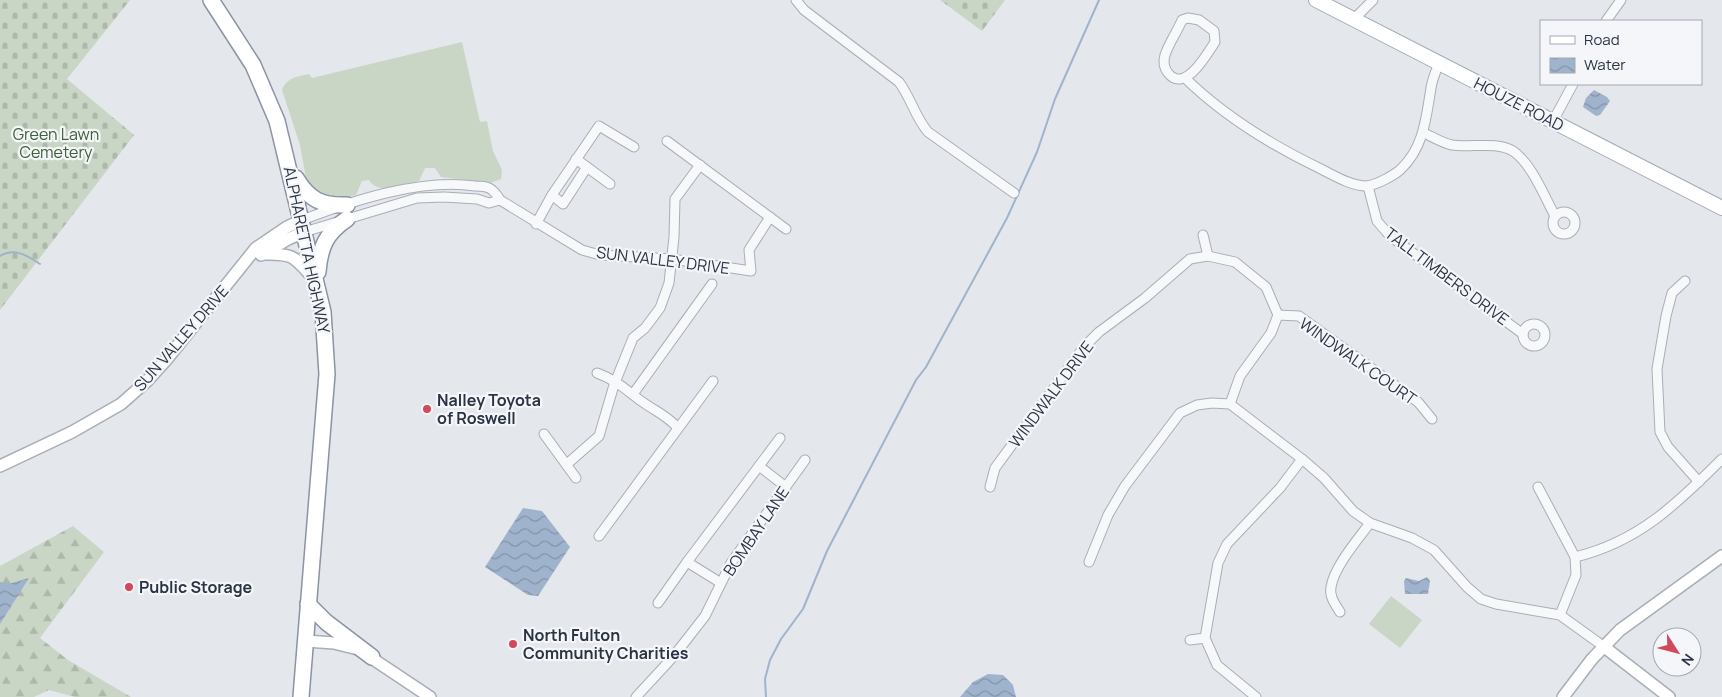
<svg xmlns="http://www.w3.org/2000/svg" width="1722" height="697" font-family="Manrope,sans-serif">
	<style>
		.grass { fill: #c9d6c5 }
		.forest { fill: url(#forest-firs) }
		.cemetery { fill: url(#cemetery-stones) }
		.water { fill: url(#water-waves) }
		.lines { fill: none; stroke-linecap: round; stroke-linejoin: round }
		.stream { stroke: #9fb4cc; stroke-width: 2 }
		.street-casing { stroke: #a9aeb7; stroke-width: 11 }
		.secondary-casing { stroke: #a9aeb7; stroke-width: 14 }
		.primary-casing { stroke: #a3abb8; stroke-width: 16 }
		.highway-casing { stroke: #8b94a3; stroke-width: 18 }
		.street { stroke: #f7f8fa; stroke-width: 9 }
		.secondary { stroke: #fff; stroke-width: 11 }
		.primary { stroke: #fff; stroke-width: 14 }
		.highway { stroke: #fff; stroke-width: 15 }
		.poi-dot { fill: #d1495b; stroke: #f4f6f9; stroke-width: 2 }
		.labels { text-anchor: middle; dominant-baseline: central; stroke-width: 4.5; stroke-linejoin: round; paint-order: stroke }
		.street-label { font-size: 16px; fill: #2b3445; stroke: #f4f6f9 }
		.park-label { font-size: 16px; fill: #3f6138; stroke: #f4f6f9 }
		.poi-label { font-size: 16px; font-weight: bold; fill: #2b3445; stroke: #f4f6f9; text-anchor: start }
	</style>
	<defs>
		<pattern id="forest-firs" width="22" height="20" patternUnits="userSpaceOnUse" patternTransform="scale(1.25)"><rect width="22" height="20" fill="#c9d6c5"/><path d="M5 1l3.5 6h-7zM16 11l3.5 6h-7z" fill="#adb8ab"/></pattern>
		<pattern id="cemetery-stones" width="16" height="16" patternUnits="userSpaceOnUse" patternTransform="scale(1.25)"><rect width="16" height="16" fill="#c9d6c5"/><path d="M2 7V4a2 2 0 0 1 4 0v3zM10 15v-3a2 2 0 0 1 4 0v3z" fill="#adb8ab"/></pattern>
		<pattern id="water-waves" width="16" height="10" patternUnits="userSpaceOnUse" patternTransform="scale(1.25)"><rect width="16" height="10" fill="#9fb4cc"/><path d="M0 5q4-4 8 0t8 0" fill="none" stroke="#8293a7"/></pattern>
	</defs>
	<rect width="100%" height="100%" fill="#e4e7ec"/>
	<g class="grass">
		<path d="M462,42L480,122L487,121L493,151L502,170L501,179L490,183L441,177L435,168H425L419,181C404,184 378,196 369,180L362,181L356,195L329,201L308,190L300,145L282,90C287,77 297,77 309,74L312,78Z"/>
		<polygon points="1391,596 1422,620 1400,648 1369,624"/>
	</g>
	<polygon class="forest" points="73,526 104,552 40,638 68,660 131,697 75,697 49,690 34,697 0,697 0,566"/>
	<g class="cemetery">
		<polygon points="0,0 130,0 67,79 134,135 0,310"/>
		<polygon points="940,0 1005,0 982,31"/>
	</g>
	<g class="water">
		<polygon points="1594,90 1607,97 1610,101 1600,115 1596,116 1583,107 1586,98"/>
		<polygon points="523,508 542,511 570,547 538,596 528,595 485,567"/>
		<polygon points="1427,577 1430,581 1428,594 1405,594 1404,581 1406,578 1419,581"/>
		<polygon points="29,578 0,624 0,582 12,583"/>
		<polygon points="988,674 1003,675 1013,685 1016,697 960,697 973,682"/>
	</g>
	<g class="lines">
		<g class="stream">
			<path d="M0,256C14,247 28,256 40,264"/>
			<polyline points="766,697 765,679 770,660 781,639 803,609 827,551 916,380 926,367 1007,218 1037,152 1055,99 1099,0"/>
		</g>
		<defs>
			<g id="street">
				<path d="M796,0L804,10L899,82C911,98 915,117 928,132L1014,193"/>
				<path d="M1188,18L1199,20L1214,31L1215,42C1207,54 1185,94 1168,73C1164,68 1163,62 1165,55C1169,43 1177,32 1182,20Z"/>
				<polyline points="1354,19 1373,0"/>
				<polyline points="1606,21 1621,0"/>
				<path d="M1185,78C1225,117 1271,145 1321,169C1335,176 1351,186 1367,186C1376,185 1395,175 1401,169C1424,147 1426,118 1431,88C1432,80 1436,71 1439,63"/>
				<polyline points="1553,121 1573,84"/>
				<path d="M1424,133C1433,137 1442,143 1452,145C1471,148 1496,141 1513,151C1532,164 1544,196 1555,216"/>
				<polyline points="667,141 786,229"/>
				<polyline points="576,159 610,184"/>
				<polyline points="1368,186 1377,221 1390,236 1523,334"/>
				<polyline points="552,195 563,204 587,167"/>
				<circle cx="1564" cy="223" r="11"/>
				<path d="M302,220C352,201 420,178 475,186C481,186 489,186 493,191C496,193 498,197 500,200L582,250L600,255L672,259L751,271L749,250L770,217"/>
				<polyline points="536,224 552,195 599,126 634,147"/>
				<polyline points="304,232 417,198 444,197 477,199 489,203 500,200"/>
				<polyline points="1203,235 1208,256"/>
				<polyline points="1685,281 1672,293 1666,316 1657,369 1660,432 1668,447 1699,482"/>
				<polyline points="1278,315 1299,316 1418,402 1432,419"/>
				<circle cx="1534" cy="335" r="11"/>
				<path d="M597,373C621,382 627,392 647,405C659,413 667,416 678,428"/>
				<polyline points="633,394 712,284"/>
				<polyline points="544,434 576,478"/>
				<polyline points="567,464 599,436 614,385 633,338 645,328 660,308 669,283 674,237 675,199 700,165"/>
				<polyline points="759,466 786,487"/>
				<polyline points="990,487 995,468 1084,347 1099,332 1145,298 1190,259 1208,256 1235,262 1266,287 1278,315 1271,333 1240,376 1230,404"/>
				<polyline points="1538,487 1575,557 1576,575 1560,615"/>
				<polyline points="599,536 713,381"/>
				<path d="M1575,557C1638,542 1677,504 1722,459"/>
				<polyline points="687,562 780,438"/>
				<polyline points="1089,562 1108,515 1125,486 1180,413 1197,405 1212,403 1230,404 1302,459 1324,478 1353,511 1370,523 1412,538 1434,550 1467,587 1481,599 1496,604 1560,615 1603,646"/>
				<polyline points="658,603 687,562 721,583"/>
				<path d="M1340,612C1335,604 1329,596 1331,587C1334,567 1358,539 1370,523"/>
				<polyline points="1190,640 1205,638"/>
				<polyline points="636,697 673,657 705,616 731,563 805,460"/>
				<polyline points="1256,697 1217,665 1205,638 1218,563 1227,544 1280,488 1302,459"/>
			</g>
			<g id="secondary">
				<path d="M262,254C293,253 294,256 313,278"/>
				<polyline points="261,255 288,239 304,232"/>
				<polyline points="0,466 72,432 121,404 147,381 166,360 256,248 287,227 302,220"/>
				<polyline points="306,641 334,643 358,649 430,697"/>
				<polyline points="1603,646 1669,697"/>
				<polyline points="1563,697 1592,659 1620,630 1722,556"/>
			</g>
			<polyline id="primary" points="1316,0 1722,208"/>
			<g id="highway">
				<polyline points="211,0 253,65 277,121 323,312 327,374 301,697"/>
				<path d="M296,178C309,200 322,206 347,205"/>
				<path d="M318,272C320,247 326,233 347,219"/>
				<polyline points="308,604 326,622 372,657"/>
			</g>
		</defs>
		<use href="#street" class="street-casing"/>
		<use href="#secondary" class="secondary-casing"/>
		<use href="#primary" class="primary-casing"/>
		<use href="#highway" class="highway-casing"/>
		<use href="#street" class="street"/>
		<use href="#secondary" class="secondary"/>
		<use href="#primary" class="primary"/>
		<use href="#highway" class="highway"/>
	</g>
	<g class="poi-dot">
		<circle cx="427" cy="409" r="5"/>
		<circle cx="129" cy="587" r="5"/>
		<circle cx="513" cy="644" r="5"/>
	</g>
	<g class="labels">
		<g class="street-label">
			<text transform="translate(1519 104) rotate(27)">HOUZE ROAD</text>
			<text transform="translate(307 250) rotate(78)">ALPHARETTA HIGHWAY</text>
			<text transform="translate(663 260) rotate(7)">SUN VALLEY DRIVE</text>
			<text transform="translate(1447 276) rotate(37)">TALL TIMBERS DRIVE</text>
			<text transform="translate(181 338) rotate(-49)">SUN VALLEY DRIVE</text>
			<text transform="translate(1358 361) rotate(35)">WINDWALK COURT</text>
			<text transform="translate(1051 394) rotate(-53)">WINDWALK DRIVE</text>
			<text transform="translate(756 531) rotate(-56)">BOMBAY LANE</text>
		</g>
		<g class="park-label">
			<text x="56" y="134">Green Lawn<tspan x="56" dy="18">Cemetery</tspan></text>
		</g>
		<g class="poi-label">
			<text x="437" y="400">Nalley Toyota<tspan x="437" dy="18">of Roswell</tspan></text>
			<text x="139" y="587">Public Storage</text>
			<text x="523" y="635">North Fulton<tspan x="523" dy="18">Community Charities</tspan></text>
		</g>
	</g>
	<rect x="1540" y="20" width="162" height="65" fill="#f4f6f9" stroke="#a4a8b1"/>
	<rect x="1550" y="36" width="25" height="8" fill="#ffffff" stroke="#a4a8b1"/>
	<text x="1584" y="45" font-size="15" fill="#2b3445">Road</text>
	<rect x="1550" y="58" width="25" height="15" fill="url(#water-waves)" stroke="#a4a8b1"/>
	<text x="1584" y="70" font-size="15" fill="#2b3445">Water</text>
	<g transform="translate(1677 652) rotate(126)"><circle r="24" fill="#f4f6f9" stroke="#a4a8b1"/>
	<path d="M0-4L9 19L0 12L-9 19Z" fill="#d1495b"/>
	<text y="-8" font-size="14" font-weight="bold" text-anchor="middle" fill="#2b3445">N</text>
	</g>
</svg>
